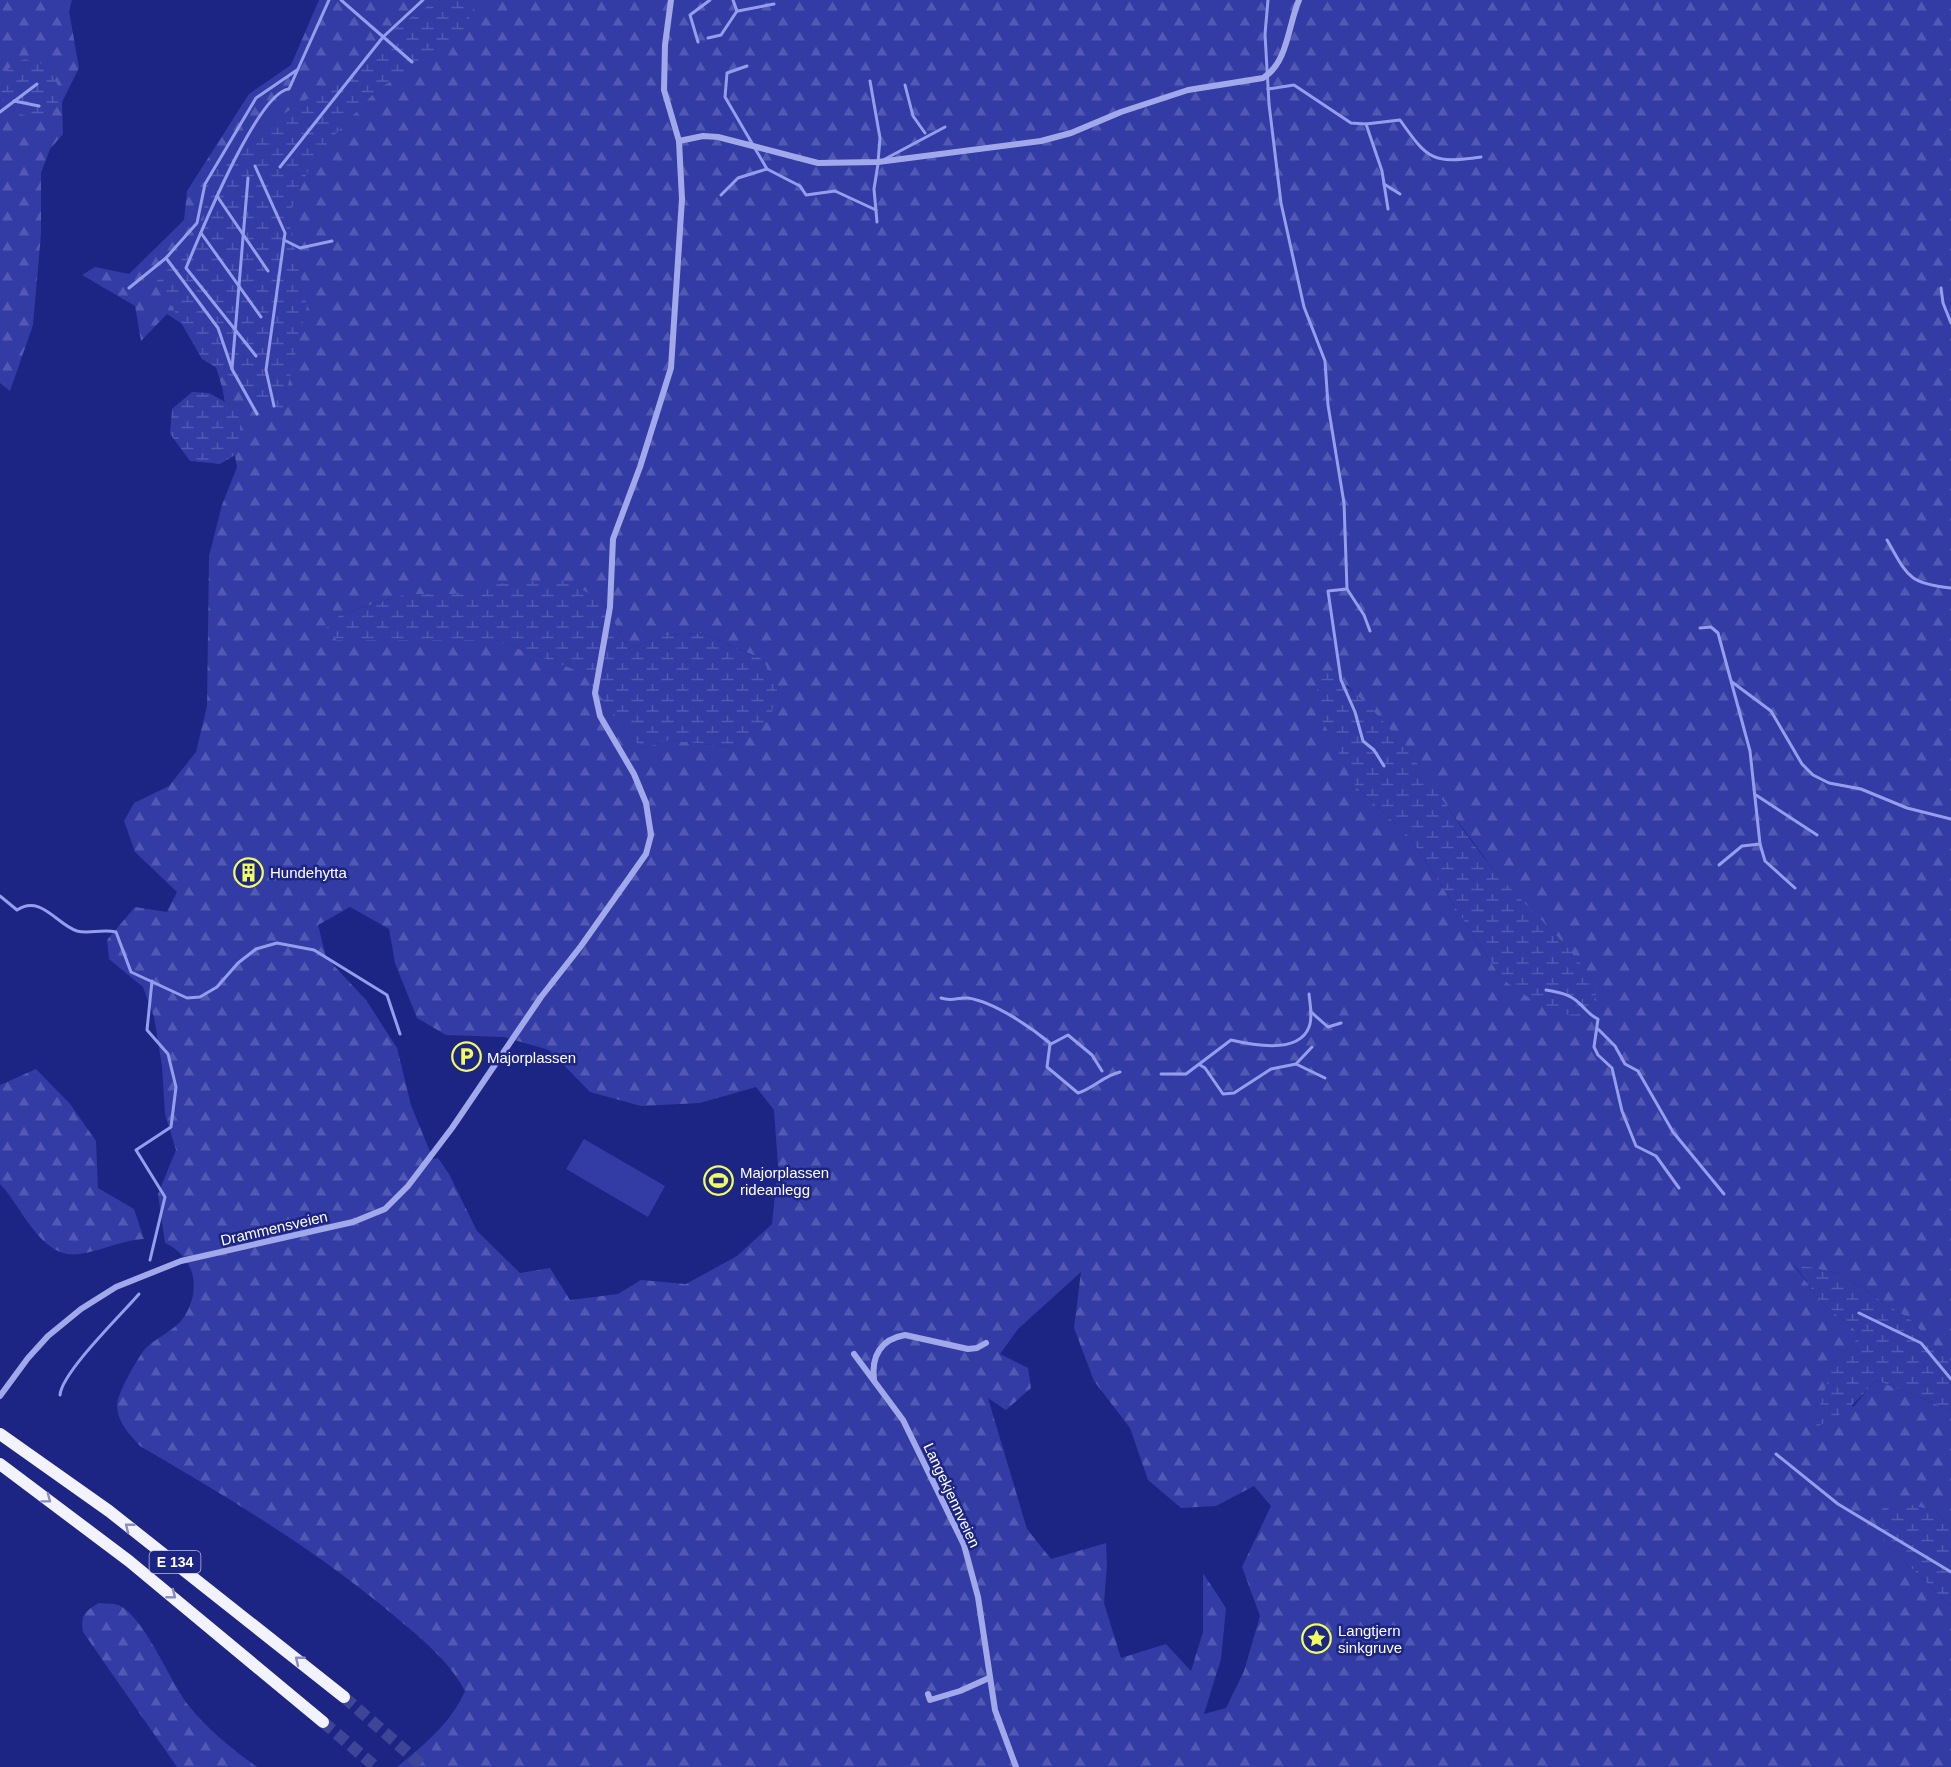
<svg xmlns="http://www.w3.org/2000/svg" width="1951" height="1767" font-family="Helvetica,sans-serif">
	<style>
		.forest { fill: url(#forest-firs); fill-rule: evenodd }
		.wetland { fill: url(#wetland-marsh) }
		.garden { fill: #323ca4 }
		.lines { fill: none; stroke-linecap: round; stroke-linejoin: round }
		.stream { stroke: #959eed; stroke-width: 3 }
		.trunk-tunnel { stroke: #3e4596; stroke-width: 12; stroke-dasharray: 12 6; stroke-linecap: butt }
		.minor { stroke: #a2a9eb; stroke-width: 6 }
		.trunk { stroke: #f2f3fe; stroke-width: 12 }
		.oneway { stroke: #878cc1 }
		.labels { text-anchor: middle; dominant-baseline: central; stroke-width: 5; stroke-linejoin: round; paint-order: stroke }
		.shield { fill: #1c2484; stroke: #bbbdda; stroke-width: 1.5 }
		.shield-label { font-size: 14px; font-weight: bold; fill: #fff }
		.poi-label { font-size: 15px; fill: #fff; stroke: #1c2484; text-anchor: start }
		.street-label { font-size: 15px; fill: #fff; stroke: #1c2484 }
	</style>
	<defs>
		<pattern id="forest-firs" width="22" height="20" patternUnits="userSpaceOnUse" patternTransform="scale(1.5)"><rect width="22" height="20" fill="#323ca4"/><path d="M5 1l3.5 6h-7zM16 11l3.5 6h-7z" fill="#5159b2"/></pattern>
		<pattern id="wetland-marsh" width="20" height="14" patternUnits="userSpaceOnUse" patternTransform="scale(1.5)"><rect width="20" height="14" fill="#323ca4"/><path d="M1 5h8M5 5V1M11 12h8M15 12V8" fill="none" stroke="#5159b2"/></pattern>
	</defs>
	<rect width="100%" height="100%" fill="#1c2484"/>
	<g class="forest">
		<polygon points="0,0 72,0 69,11 79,68 62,102 63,134 50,149 41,173 41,234 33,325 10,391 0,383"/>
		<path d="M319,0H1951V1364L1911,1320L1838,1273L1794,1265L1819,1300L1861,1335L1833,1364L1853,1407L1876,1380L1951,1410V1525L1935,1511L1885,1543L1951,1606V1767H397C424,1745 451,1723 465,1691C448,1659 418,1636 391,1613C313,1548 227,1497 140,1446C130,1435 118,1423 117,1407C116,1395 137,1359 145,1349C156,1337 175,1331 184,1317C202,1289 195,1257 165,1243L158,1194L176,1150L165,1114L162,1066L154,1017L143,987L109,959L107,940L135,907L167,912L177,892L135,852L124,821L134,803L169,786L196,752L207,706L209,556L222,505L237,467L222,387L208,341L167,314L141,341L135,306L82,275L95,267L129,274L184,220L187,191L249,94L291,65ZM406,594L602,599L628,649L666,635L702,633L762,659L736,748L671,740L641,748L582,672L495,640H337L341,614ZM1347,685L1400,743L1493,869L1502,979L1409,836L1356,787ZM350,907L389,929L395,963L417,1018L446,1035L504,1037L549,1050L590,1092L641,1106L700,1103L756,1087L774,1110L778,1166L772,1224L737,1256L686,1284L641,1280L618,1294L570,1300L550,1268L520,1273L477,1231L449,1174L438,1158L433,1159L411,1105L397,1048L366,1000L326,957L318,925ZM1081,1272L1074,1328L1094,1381L1130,1428L1148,1480L1181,1508L1216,1506L1254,1486L1271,1506L1242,1567L1260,1616L1244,1671L1226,1708L1204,1714L1221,1659L1226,1608L1203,1573V1632L1191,1671L1166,1644L1121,1658L1104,1603L1107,1565L1106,1543L1051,1559L1027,1529L988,1398L1006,1410L1031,1388L1028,1368L1000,1354L1018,1329Z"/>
		<path d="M36,1069L70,1104L96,1141L98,1188L134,1209L144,1239C122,1240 101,1251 80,1254C41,1260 23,1208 0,1184V1085Z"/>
		<path d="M99,1603C105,1604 113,1603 118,1605C144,1615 171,1684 189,1706C207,1729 233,1750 257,1767H177L83,1632C80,1615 85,1611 99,1603Z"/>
	</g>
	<g class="wetland">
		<path d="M437,0H475L473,10L458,41L378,89L314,157L288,217L307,306L282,410L267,412L230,376L202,359L157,281C186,247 215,237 200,187L215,164L277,118L354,70L374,53L376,41Z"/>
		<polygon points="24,59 47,65 62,93 59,102 38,119 20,114 0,97 0,74"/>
		<polygon points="192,392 209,393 242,411 237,454 220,464 190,461 170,434 172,409"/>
		<polygon points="561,580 602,599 628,649 666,635 702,633 762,659 778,685 771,716 736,748 671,740 641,748 581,672 495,640 337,640 324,630 341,614 406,594 454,594 487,584"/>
		<path d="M1325,671C1398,717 1439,803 1493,869C1527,910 1571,942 1597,989L1591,1013L1568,1015L1534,1001L1502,979L1409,836L1356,787L1322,720L1317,690Z"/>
		<path d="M1794,1264L1838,1273L1911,1320L1951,1364V1410L1876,1380C1855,1404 1843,1416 1813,1428L1833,1364L1861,1335L1819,1300Z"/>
		<polygon points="1890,1499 1935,1511 1951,1525 1951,1606 1885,1543 1881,1511"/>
	</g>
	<polygon class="garden" points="584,1139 665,1186 648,1217 566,1169"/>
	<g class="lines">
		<g class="stream">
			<polyline points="341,0 412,62"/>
			<polyline points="733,0 737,11"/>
			<polyline points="1268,0 1265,34 1269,104 1281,203 1304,307 1325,361 1328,405 1344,503 1347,589 1328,591 1341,680 1355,712 1363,741 1374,750 1384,766"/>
			<polyline points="738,11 774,4"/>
			<polyline points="708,38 721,35 737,11"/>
			<polyline points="698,42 690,15 710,0"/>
			<polyline points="747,66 727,73 725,97 767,169 800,186 806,195 835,191 876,210"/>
			<polyline points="870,81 880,138 878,162"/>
			<polyline points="905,85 913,116 925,133"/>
			<polyline points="1268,89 1294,85 1351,123 1366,124 1382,171 1388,209"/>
			<polyline points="14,101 39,106"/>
			<polyline points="0,112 37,84"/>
			<path d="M1366,124L1400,120C1428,160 1433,164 1481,157"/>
			<polyline points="885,159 945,127"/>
			<polyline points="255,166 285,233 266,370 274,406"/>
			<polyline points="280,167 383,37 423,0"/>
			<polyline points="1384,184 1400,194"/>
			<polyline points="721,195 738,178 767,169"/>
			<polyline points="217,196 268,271"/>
			<polyline points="877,222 874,189 878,164"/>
			<polyline points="201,233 261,317"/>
			<polyline points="284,240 300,248 332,241"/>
			<polyline points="166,258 218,328 232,369 257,414"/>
			<polyline points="129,288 166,258 197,223 205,184 256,98 297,70"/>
			<polyline points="1941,288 1943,303 1951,323"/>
			<path d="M256,356L186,268C199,237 257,92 289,89L329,0"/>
			<polyline points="232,369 248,178"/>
			<path d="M1887,540C1908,576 1907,583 1951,588"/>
			<polyline points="1347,589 1364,615 1370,631"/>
			<polyline points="1700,628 1711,627 1718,633 1750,751 1760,844 1765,861 1795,888"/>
			<polyline points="1732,682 1771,711 1802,764 1813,775 1829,783 1861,789 1907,808 1951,819"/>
			<polyline points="1756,795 1817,835"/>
			<polyline points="1719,865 1742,846 1760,844"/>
			<path d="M0,896L17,910C41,894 57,925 77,931C88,934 103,929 116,932L131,972L187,998L200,997L217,987L238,963L256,949L277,943L314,950L387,995L400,1034"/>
			<path d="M1546,990C1558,992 1570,994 1579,1003C1586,1009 1589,1015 1598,1019L1594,1047L1598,1055L1612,1068L1622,1111L1636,1146L1656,1156L1679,1188"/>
			<path d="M941,998C953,1002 957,997 968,998C994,1002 1031,1027 1051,1044L1068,1035L1092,1055L1102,1071"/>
			<polyline points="1311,1012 1328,1027 1341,1023"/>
			<polyline points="1598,1029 1615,1046 1625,1064 1638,1071 1673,1132 1724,1194"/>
			<path d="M1050,1044L1047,1067L1078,1093C1094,1088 1103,1076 1120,1072"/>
			<polyline points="1296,1064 1325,1078"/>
			<polyline points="1200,1065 1205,1068 1223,1094 1234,1093 1271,1069 1296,1064 1312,1047"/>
			<path d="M1161,1074H1186L1231,1040C1252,1045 1299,1054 1309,1027C1313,1018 1310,1004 1309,994"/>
			<polyline points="150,1260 165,1197 136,1150 171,1127 176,1087 168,1054 147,1030 152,981"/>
			<polyline points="1859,1313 1921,1343 1951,1379"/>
			<path d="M60,1395C62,1372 122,1314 139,1294"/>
			<polyline points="1776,1454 1838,1504 1951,1572"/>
		</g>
		<g class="trunk-tunnel">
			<polyline points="344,1697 424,1767"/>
			<polyline points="323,1722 376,1767"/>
		</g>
		<g class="minor">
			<path d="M679,141L703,136L718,137L818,163L878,162L1041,141L1071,133L1121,112L1188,90L1263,78C1288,63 1288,25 1299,0"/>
			<polyline points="854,1354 903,1420 964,1545 978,1597 995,1710 1016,1767"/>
			<path d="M874,1380C871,1356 881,1339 905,1335L968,1349L977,1348L986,1343"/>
			<polyline points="0,1396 28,1358 48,1336 81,1309 116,1287 181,1261 353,1222 385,1209 408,1186 452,1128 541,997 581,946 646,854 651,835 646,803 634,774 600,716 595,693 610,607 613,539 640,467 671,368 682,199 679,141 664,90 665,45 671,0"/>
			<polyline points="928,1694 930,1700 960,1691 989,1678"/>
		</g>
		<g class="trunk">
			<polyline points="0,1434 109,1511 344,1697"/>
			<polyline points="0,1464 129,1561 323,1722"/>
		</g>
	</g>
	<defs><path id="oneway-chevron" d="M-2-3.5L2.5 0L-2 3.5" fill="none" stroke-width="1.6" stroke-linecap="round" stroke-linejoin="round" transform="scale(1.5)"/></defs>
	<g class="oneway">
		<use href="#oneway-chevron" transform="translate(47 1499) rotate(37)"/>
		<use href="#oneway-chevron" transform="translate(129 1527) rotate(-142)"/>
		<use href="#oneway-chevron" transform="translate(172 1595) rotate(39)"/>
		<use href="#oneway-chevron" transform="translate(299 1660) rotate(-141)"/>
	</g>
	<defs>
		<symbol id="building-ring" viewBox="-11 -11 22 22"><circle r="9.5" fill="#1c2484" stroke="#f1fc5f" stroke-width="1.5"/><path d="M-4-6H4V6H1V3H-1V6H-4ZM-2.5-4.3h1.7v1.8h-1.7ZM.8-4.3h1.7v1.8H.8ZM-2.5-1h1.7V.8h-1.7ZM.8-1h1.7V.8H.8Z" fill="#f1fc5f"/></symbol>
		<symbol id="parking-ring" viewBox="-11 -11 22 22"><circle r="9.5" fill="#1c2484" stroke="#f1fc5f" stroke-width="1.5"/><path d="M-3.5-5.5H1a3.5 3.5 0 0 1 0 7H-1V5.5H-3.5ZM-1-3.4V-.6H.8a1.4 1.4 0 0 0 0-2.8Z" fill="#f1fc5f"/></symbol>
		<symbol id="stadium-ring" viewBox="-11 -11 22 22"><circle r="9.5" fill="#1c2484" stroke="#f1fc5f" stroke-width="1.5"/><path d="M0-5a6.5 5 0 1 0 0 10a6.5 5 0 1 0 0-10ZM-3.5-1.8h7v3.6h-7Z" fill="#f1fc5f"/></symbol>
		<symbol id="sight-ring" viewBox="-11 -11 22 22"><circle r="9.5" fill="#1c2484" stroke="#f1fc5f" stroke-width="1.5"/><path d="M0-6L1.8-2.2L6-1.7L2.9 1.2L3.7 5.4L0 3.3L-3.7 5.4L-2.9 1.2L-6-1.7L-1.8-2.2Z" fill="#f1fc5f"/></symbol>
	</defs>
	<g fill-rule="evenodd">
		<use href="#building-ring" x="232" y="856" width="33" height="33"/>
		<use href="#parking-ring" x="450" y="1040" width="33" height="33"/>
		<use href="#stadium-ring" x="702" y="1164" width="33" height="33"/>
		<use href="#sight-ring" x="1300" y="1622" width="33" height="33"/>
	</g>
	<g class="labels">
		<rect class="shield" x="149.5" y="1551" width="51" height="22" rx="4.5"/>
		<g class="shield-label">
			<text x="175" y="1562">E 134</text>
		</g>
		<g class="poi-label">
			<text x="270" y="872">Hundehytta</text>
			<text x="487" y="1057">Majorplassen</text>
			<text x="740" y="1172">Majorplassen<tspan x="740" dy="17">rideanlegg</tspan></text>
			<text x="1338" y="1630">Langtjern<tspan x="1338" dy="17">sinkgruve</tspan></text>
		</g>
		<g class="street-label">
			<text transform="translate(274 1228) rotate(-13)">Drammensveien</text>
			<text transform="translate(952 1495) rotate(65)">Langekjennveien</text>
		</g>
	</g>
</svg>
